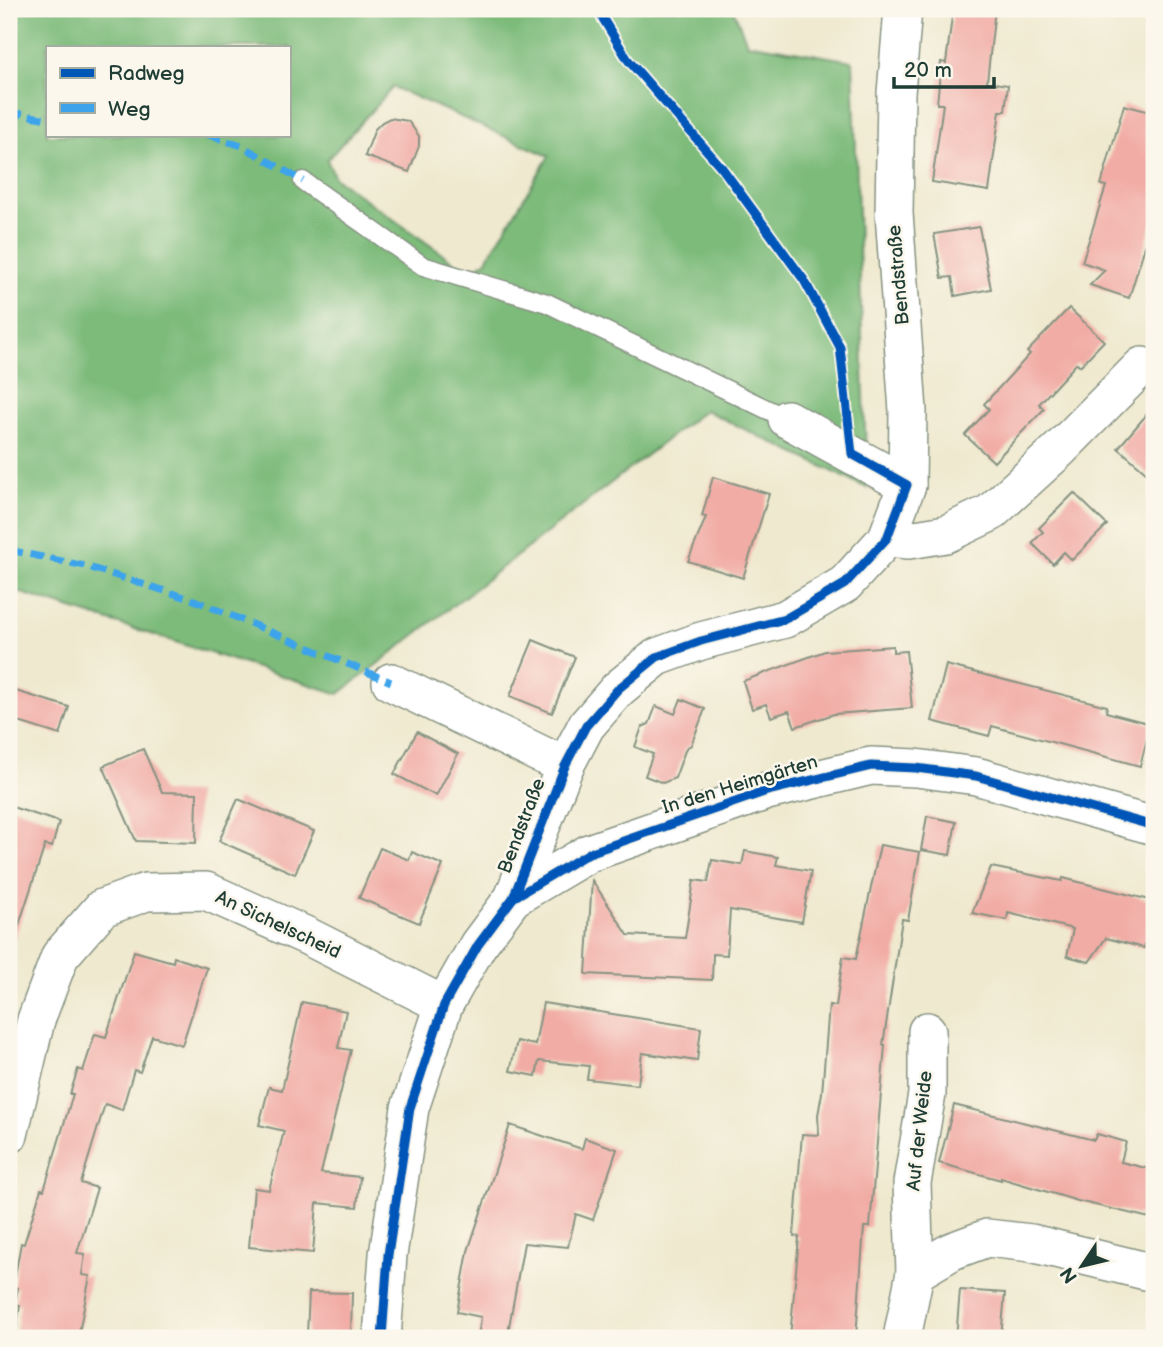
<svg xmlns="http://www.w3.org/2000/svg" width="1163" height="1347" font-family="'Balsamiq Sans',sans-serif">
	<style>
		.forest { fill: #7dbb7a; stroke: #4e7c57; stroke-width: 2; fill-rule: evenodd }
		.building { fill: #f1aca5 }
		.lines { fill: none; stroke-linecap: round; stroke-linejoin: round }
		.lane-casing { stroke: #879382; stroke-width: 21 }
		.street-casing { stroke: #879382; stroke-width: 40 }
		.lane { stroke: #fff; stroke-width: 18 }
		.street { stroke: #fff; stroke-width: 37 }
		.quiet { stroke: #3da4eb; stroke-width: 7; stroke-dasharray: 14 7; stroke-linecap: butt }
		.cycleway-casing { stroke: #fbf7ec; stroke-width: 13 }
		.cycleway { stroke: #0057b8; stroke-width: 9 }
		.labels { text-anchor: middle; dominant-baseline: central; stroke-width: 5; stroke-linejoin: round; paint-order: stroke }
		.street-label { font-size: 19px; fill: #1f3d34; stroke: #fbf7ec }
	</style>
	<rect width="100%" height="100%" fill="#fbf7ec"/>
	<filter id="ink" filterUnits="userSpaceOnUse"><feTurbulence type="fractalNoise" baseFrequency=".0143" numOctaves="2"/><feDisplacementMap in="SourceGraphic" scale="14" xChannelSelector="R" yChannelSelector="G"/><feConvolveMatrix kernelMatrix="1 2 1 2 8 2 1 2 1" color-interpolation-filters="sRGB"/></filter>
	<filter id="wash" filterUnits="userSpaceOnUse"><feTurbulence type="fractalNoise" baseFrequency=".00686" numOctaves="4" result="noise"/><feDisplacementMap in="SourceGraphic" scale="28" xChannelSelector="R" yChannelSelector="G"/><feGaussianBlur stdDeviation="1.57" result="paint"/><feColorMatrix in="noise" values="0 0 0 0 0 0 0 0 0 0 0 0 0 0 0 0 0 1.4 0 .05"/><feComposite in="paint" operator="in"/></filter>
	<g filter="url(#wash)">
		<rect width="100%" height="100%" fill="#efe9cf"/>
		<path class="forest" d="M9,9H733L747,43L853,61L867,488L705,410L339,694L9,589ZM47,47H289V135H47ZM393,87L549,156L486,261L468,272L335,178L327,160Z"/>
		<g id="blocks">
			<g class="building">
				<polygon points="953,9 995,9 987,82 1008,85 1005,111 1000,111 989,191 932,182 943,104 937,104 941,62 946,63"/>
				<polygon points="1124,105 1154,113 1154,217 1129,298 1090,285 1105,270 1082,262 1106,186 1101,185"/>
				<polygon points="390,118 408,121 419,136 419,146 409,172 365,156 375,129 382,122"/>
				<polygon points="979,227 991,289 955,296 952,277 942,278 934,234"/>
				<polygon points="1069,308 1104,341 1080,366 1077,363 1039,404 1044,409 994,462 965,435 989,409 984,404 1030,354 1027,352"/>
				<polygon points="1154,406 1154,479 1118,448"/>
				<polygon points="713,477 769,494 743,578 688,561 706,517 702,516"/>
				<polygon points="1074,493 1107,525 1072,560 1064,552 1053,564 1032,543 1043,532 1039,528"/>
				<polygon points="533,640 575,657 552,713 510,696"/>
				<polygon points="893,646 893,652 906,651 912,708 834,714 795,727 789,711 771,717 766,704 752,709 743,681 825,651"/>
				<polygon points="946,665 1107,706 1106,712 1151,724 1140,766 992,726 989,736 932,721"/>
				<polygon points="9,689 69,707 60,735 9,719"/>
				<polygon points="681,699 705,709 691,745 686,748 675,778 663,783 645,776 653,754 635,747 642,727 649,724 656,706 675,714"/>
				<polygon points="417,732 458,754 436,796 394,774"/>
				<polygon points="143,749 162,792 197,793 196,843 136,841 103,766"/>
				<polygon points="238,799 314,831 295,874 219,841"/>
				<polygon points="9,806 59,822 52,847 45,845 14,940 9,939"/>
				<polygon points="927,816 956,822 950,855 921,850"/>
				<polygon points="880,845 920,852 908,920 902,919 883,1045 885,1045 870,1227 864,1227 856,1338 790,1338 799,1237 794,1236 802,1134 819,1135 818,1115 822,1093 829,1005 836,1006 843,957 856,959"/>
				<polygon points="380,848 409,860 412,852 443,865 419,923 359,898"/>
				<polygon points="745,851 778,857 776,865 811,871 802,922 730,910 727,955 713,954 712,980 586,974 592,880 628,935 685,938 694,880 708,882 712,860 742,865"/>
				<polygon points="991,867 1062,881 1063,878 1154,901 1154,910 1144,948 1106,938 1089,962 1067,956 1073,929 1008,913 1007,920 972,913"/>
				<polygon points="134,951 173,962 174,957 207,968 182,1045 152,1036 140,1072 134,1070 122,1110 105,1104 81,1183 97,1188 77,1253 85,1254 82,1275 90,1276 78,1338 15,1338 20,1305 15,1304 18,1288 13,1287 21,1243 24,1244 41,1189 44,1190 73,1094 70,1094 78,1069 83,1071 95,1034 106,1037"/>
				<polygon points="302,1002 346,1011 338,1048 351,1050 321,1173 360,1177 357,1207 317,1203 313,1253 249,1247 254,1188 269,1190 284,1131 259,1125 269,1087 282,1090"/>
				<polygon points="543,1003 701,1028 697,1061 642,1053 638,1085 587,1079 589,1066 539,1061 536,1076 510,1071 517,1041 535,1045"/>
				<polygon points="954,1105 1094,1140 1097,1134 1126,1142 1121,1162 1154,1170 1154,1219 1078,1201 1001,1178 1001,1180 939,1163"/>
				<polygon points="510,1125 582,1149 585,1138 617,1149 593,1220 576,1214 568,1247 524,1243 507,1338 478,1338 481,1317 457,1312 468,1251"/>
				<polygon points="960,1290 1005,1293 1001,1338 956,1338"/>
				<polygon points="309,1292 352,1293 351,1337 307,1335"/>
			</g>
		</g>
	</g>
	<g filter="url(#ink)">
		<use href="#blocks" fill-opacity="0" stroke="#879382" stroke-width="2"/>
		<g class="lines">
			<defs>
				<polyline id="lane" points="303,181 423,266 547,303 787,419"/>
				<g id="street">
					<polyline points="787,419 907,485"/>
					<polyline points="887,538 909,540 946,534 990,513 1060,449 1142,366"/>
					<polyline points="391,682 565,766"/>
					<polyline points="513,898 589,853 767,791 871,766 916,768 976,776 1154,826"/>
					<polyline points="9,1135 36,1020 60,956 102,908 146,892 206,891 307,936 444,1005"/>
					<polyline points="915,1273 912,1183 927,1094 927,1031"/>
					<polyline points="382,1338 388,1255 410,1108 444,1005 478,945 513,898 565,766 586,726 618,689 657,657 701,641 785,619 845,584 887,538 907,485 908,411 894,213 896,93 903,9"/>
					<polyline points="902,1338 915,1273 952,1251 987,1238 1031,1243 1154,1273"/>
				</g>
			</defs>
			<use href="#lane" class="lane-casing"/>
			<use href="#street" class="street-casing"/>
			<use href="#lane" class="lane"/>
			<use href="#street" class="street"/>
			<g class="quiet">
				<polyline points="9,112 47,119"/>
				<polyline points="208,135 242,146 303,181"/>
				<polyline points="9,550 85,566 194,600 391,682"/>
			</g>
			<defs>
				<g id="cycleway">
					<polyline points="513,898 589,853 767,791 871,766 916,768 976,776 1154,826"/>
					<polyline points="382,1338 388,1255 410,1108 444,1005 478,945 513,898 565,766 586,726 618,689 657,657 701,641 785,619 845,584 887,538 907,485 852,454 840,347 804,280 722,168 628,60 597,9"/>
				</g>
			</defs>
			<use href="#cycleway" class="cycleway-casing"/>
			<use href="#cycleway" class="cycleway"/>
		</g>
	</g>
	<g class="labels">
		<g class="street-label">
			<text transform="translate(899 275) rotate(-95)">Bendstraße</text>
			<text transform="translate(740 785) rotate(-17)">In den Heimgärten</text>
			<text transform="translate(522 826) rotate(-69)">Bendstraße</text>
			<text transform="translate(278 925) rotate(25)">An Sichelscheid</text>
			<text transform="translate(920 1131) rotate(-84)">Auf der Weide</text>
		</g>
	</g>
	<rect width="1163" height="1347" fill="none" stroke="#fbf7ec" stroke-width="35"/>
	<rect x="46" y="46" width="245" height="91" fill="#fbf7ec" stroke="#a3ada2" stroke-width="2"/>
	<rect x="60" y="68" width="35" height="10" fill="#0057b8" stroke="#a3ada2" stroke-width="2"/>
	<text x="108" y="80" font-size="21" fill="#1f3d34">Radweg</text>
	<rect x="60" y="103" width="35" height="10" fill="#3da4eb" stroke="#a3ada2" stroke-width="2"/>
	<text x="108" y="116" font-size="21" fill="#1f3d34">Weg</text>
	<g transform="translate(1082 1266) rotate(235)" stroke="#fbf7ec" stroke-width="5" paint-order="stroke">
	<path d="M0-5L12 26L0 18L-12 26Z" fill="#1f3d34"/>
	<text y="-10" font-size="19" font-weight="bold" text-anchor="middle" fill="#1f3d34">N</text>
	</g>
	<path d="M894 77v10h100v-10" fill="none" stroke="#1f3d34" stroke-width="3.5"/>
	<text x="904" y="77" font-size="21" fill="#1f3d34" stroke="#fbf7ec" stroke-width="5" paint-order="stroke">20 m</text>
</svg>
